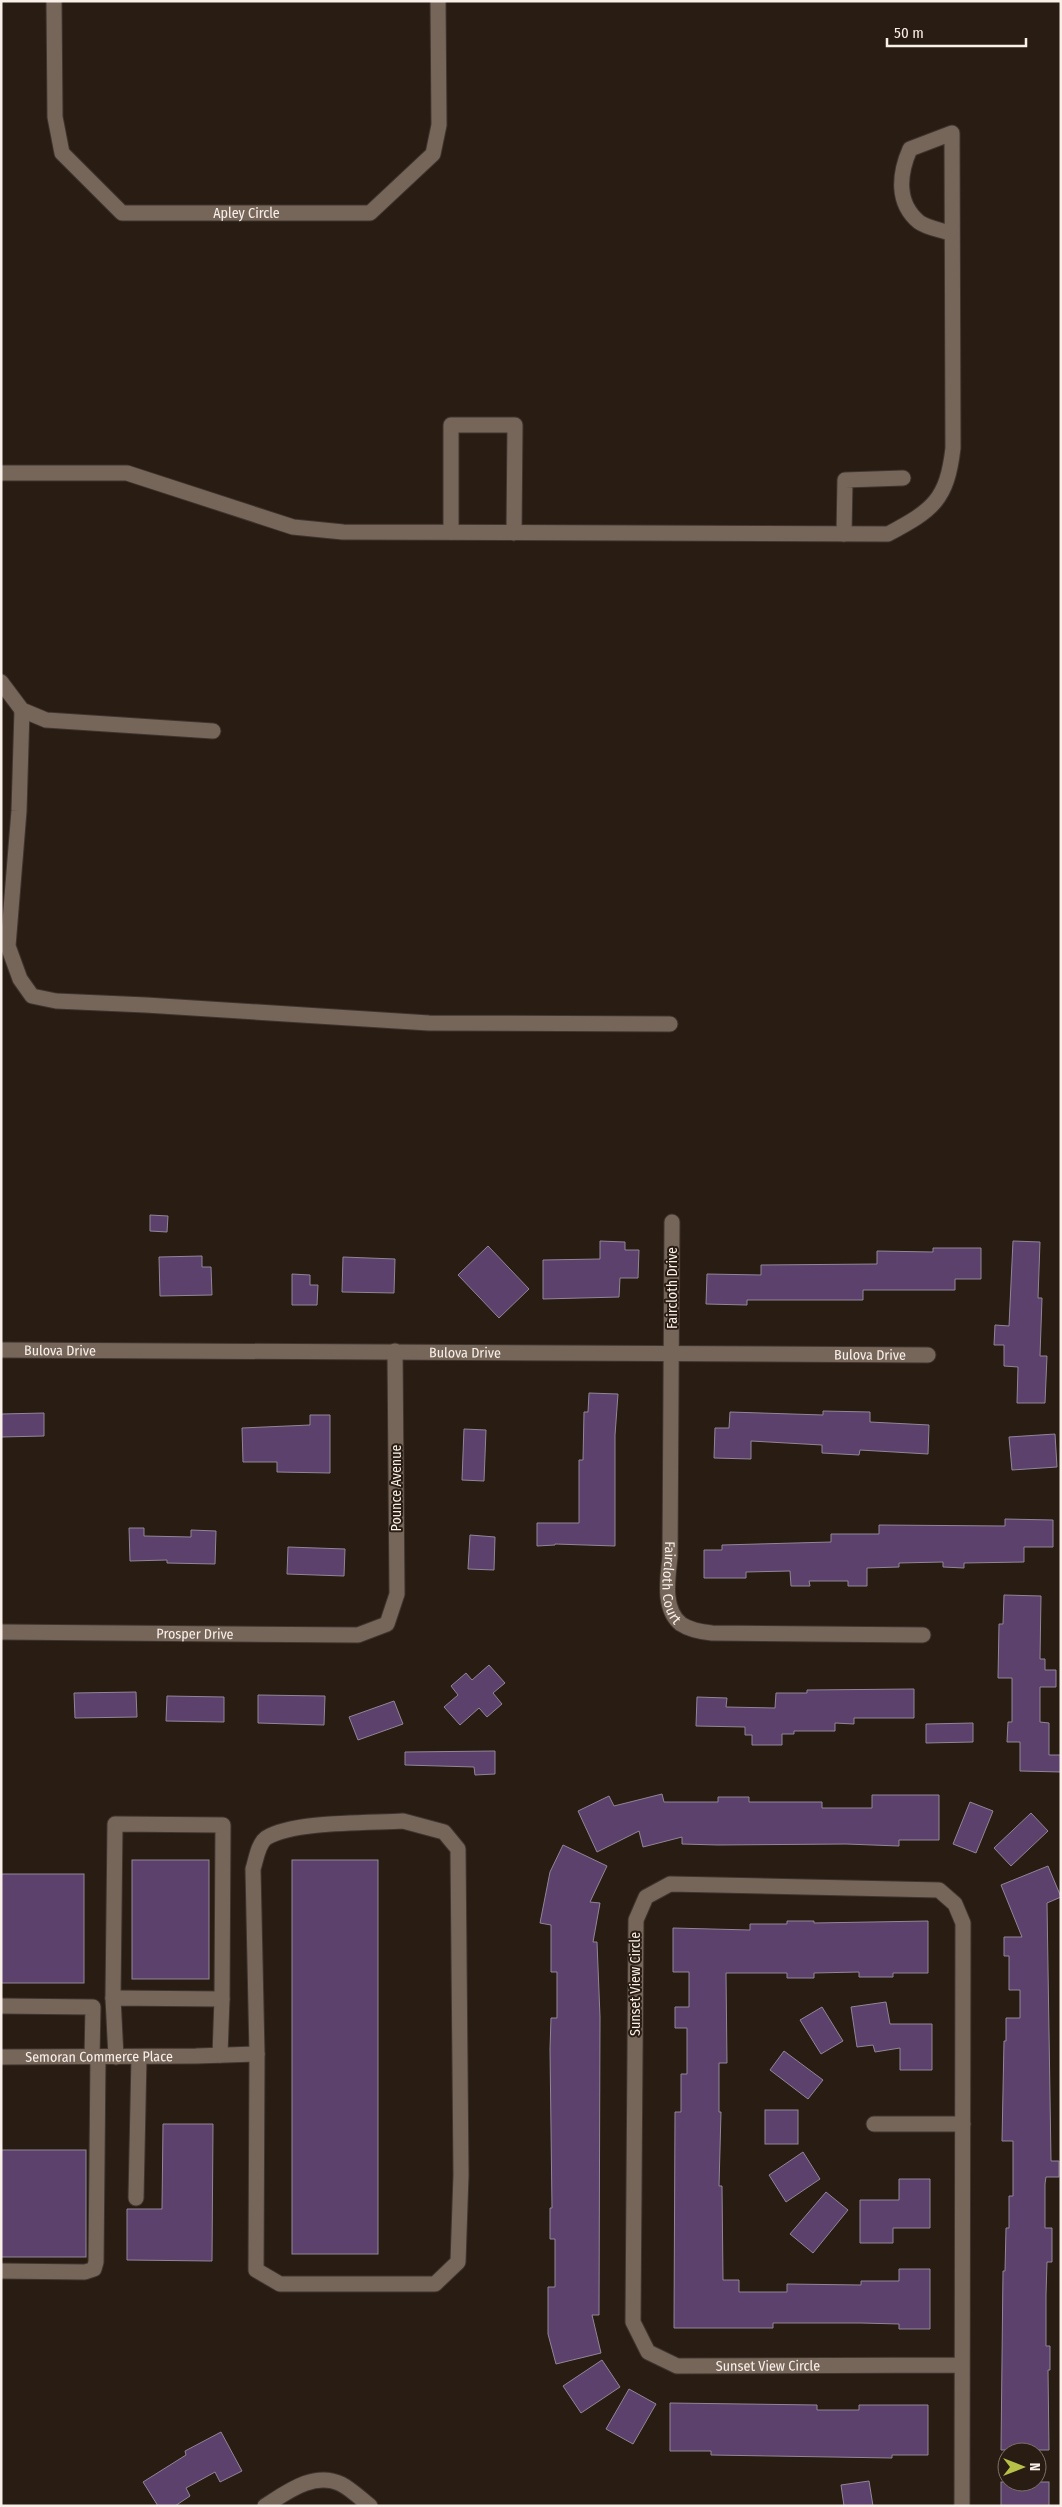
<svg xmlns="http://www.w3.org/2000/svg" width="1062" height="2507" font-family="'Fira Sans Condensed',sans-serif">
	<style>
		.building { fill: #5c416d; stroke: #908697 }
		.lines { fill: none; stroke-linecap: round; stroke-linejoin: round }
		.minor-casing { stroke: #3f352f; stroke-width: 17 }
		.minor { stroke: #76665a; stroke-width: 15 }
		.labels { text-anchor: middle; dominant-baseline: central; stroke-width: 4; stroke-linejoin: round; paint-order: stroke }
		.street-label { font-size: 14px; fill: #f9f0e9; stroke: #291c12 }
	</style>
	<rect width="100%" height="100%" fill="#291c12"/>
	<g class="building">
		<polygon points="150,1215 168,1216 167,1232 150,1231"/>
		<polygon points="600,1241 625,1242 625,1250 639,1250 638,1278 620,1278 619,1297 543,1299 543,1260 600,1259"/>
		<polygon points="1013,1241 1040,1242 1038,1298 1042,1298 1040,1356 1047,1356 1045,1403 1017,1403 1018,1367 1004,1366 1004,1345 994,1345 995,1325 1009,1326"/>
		<polygon points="488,1246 529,1289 499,1318 458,1275"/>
		<polygon points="933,1248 981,1248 981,1279 955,1279 955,1290 863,1290 863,1300 747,1300 747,1305 706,1304 707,1274 761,1275 761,1265 877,1264 877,1251 933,1252"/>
		<polygon points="202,1256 202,1267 211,1267 212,1295 160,1296 159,1257"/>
		<polygon points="343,1257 395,1259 394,1293 342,1292"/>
		<polygon points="292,1274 310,1275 310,1285 318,1285 317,1305 292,1305"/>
		<polygon points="589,1393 618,1394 615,1435 615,1546 555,1544 555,1545 537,1546 537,1523 579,1523 579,1460 583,1460 584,1412 588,1412"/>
		<polygon points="823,1411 870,1412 870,1422 929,1425 928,1454 860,1450 859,1455 822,1453 822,1445 751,1441 751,1459 714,1458 715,1428 729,1428 730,1412 823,1415"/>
		<polygon points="44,1413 44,1436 1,1437 1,1414"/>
		<polygon points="310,1415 330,1415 330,1473 277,1472 277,1462 243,1462 242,1428 310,1425"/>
		<polygon points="464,1429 486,1430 484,1481 462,1480"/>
		<polygon points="1055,1434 1057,1467 1012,1470 1009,1437"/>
		<polygon points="1005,1519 1053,1520 1053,1547 1024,1547 1024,1562 964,1563 964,1568 943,1567 943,1562 899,1563 899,1567 867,1568 867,1586 848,1586 848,1581 809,1581 810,1586 791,1586 790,1571 746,1572 746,1578 704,1578 704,1550 722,1550 722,1545 831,1542 831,1534 879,1534 879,1525 1005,1526"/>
		<polygon points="129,1528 144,1528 144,1536 191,1537 191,1530 216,1531 215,1564 167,1563 167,1560 130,1561"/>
		<polygon points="470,1535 495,1537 494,1570 468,1569"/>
		<polygon points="288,1547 345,1549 344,1576 287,1574"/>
		<polygon points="1004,1595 1041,1596 1040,1659 1045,1659 1045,1670 1056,1670 1056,1687 1040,1687 1040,1722 1049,1723 1049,1755 1061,1755 1061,1772 1020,1771 1020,1742 1007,1742 1008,1722 1012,1722 1012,1678 998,1678 999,1624 1003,1624"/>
		<polygon points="489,1665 505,1683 493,1693 502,1704 487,1717 479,1708 460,1725 444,1707 458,1695 451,1686 466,1673 472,1680"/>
		<polygon points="914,1689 914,1718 854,1718 854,1724 835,1723 835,1731 794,1731 794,1734 782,1734 782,1745 752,1745 752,1735 745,1735 745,1727 696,1726 697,1697 727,1698 726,1707 775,1708 776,1693 807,1693 807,1690"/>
		<polygon points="136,1692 137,1717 75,1718 74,1693"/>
		<polygon points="258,1695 325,1696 324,1725 258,1723"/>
		<polygon points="167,1696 224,1697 224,1722 166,1721"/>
		<polygon points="394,1701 403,1724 358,1740 349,1717"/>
		<polygon points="973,1723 973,1742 926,1743 926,1724"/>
		<polygon points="495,1751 495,1774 475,1775 474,1767 405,1765 405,1752"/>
		<polygon points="662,1794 664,1802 718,1802 718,1797 749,1797 749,1802 822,1802 822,1808 872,1808 872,1795 939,1795 939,1840 899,1840 899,1846 846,1844 718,1845 682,1844 682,1837 643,1847 639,1831 597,1852 578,1811 609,1796 614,1806"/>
		<polygon points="970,1802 993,1811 976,1853 953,1844"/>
		<polygon points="1031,1813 1048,1831 1011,1866 994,1848"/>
		<polygon points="563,1845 607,1866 590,1902 600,1903 593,1942 597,1942 600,2017 599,2315 592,2315 601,2353 556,2364 548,2334 548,2287 555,2287 555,2239 550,2239 550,2208 552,2208 550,2049 551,2018 557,2018 557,1972 551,1972 551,1925 540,1923 550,1872"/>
		<rect x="132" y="1860" width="77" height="119"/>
		<rect x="292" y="1860" width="86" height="394"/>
		<polygon points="1048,1866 1061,1897 1047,1903 1051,2161 1059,2161 1059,2177 1046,2177 1045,2184 1045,2228 1052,2228 1052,2262 1047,2262 1046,2295 1046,2346 1050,2346 1050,2370 1048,2370 1049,2450 1001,2450 1003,2271 1005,2271 1006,2228 1009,2228 1009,2196 1013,2196 1013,2141 1002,2141 1004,2041 1006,2041 1006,2018 1020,2018 1020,1990 1009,1990 1009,1956 1004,1956 1004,1937 1022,1937 1001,1885"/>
		<rect x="1" y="1874" width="83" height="109"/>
		<polygon points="787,1921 814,1921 814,1923 928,1921 928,1973 893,1973 893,1977 859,1977 859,1972 814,1973 814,1978 787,1978 787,1973 726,1973 727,2063 719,2063 719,2112 721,2112 719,2186 722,2186 723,2280 739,2280 739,2292 787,2292 787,2284 861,2285 861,2281 899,2281 899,2269 930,2269 930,2329 899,2329 899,2324 861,2323 773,2323 773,2328 674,2328 675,2112 681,2112 681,2074 687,2074 687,2028 675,2028 675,2007 689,2007 689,1972 673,1972 673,1928 750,1930 750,1924 787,1924"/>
		<polygon points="886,2002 890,2024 932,2024 932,2070 900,2070 900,2048 875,2052 873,2045 857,2047 851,2007"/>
		<polygon points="822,2007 843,2041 821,2054 800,2020"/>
		<polygon points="784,2051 823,2080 808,2099 770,2070"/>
		<rect x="765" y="2110" width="33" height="34"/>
		<polygon points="163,2124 213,2124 212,2261 127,2260 127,2209 162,2209"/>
		<rect x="1" y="2150" width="85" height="107"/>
		<polygon points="803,2152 820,2179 786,2202 769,2175"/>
		<polygon points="899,2179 930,2179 930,2228 893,2228 893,2243 860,2243 860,2200 899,2200"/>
		<polygon points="826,2192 848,2210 813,2253 790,2234"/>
		<polygon points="602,2360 620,2387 581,2413 563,2386"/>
		<polygon points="629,2389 656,2404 633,2444 606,2429"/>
		<polygon points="670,2403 817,2405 817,2410 859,2410 859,2405 928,2405 928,2455 892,2455 892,2458 711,2455 711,2451 670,2451"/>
		<polygon points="221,2432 242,2471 220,2482 215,2472 186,2488 190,2496 175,2506 158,2506 143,2482 186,2455 185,2451"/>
		<polygon points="869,2481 873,2506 844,2506 841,2485"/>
		<rect x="1001" y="2482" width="48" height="24"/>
	</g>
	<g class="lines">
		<defs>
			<g id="minor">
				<path id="s1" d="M54,1L55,117L62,153L122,213H370L433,154L439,125L438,1"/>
				<path d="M1,473H127L293,527L343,532L888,534C933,510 947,500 953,448L952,133L910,149C899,174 896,203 919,222C927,228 942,230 952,234"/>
				<polyline points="451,532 451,425 515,425 514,533"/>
				<polyline points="844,534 845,480 903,478"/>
				<polyline points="1,682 22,710 46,720 213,731"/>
				<polyline points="22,710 19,811 8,946 20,979 32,996 56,1001 146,1005 429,1023 670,1024"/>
				<path id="s2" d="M672,1222L670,1557C668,1577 662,1609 681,1624C690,1630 702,1632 712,1633L923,1635"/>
				<path id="s3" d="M1,1350L928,1355"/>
				<path id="s4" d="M1,1632L358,1635L387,1624L397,1594L395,1351"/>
				<path d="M403,1821L444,1832L458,1849L461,2175L458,2262L435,2284H280L256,2270L257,2054L253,1869C256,1860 258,1844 266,1838C293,1821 369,1823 403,1821Z"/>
				<polyline points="113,1998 115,1824 223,1825 222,1999"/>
				<polyline points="1,2006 93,2007 92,2057"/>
				<path id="s5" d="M1,2057L196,2056L257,2054"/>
				<polyline points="116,2057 113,1998 222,1999 220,2055"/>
				<polyline points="874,2124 963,2124"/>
				<polyline points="136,2198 139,2057"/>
				<polyline points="1,2271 85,2272 94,2269 96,2262 98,2057"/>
				<path d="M265,2506C287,2492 314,2471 341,2484C351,2489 361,2499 370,2506"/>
				<path id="s6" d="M962,2506L963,1923L955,1904L939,1890L670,1884L646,1897L636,1920L633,2322L648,2352L677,2366L962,2365"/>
			</g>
		</defs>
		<use href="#minor" class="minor-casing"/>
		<use href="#minor" class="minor"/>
	</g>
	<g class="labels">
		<g class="street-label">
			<text stroke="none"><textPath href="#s1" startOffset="362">Apley Circle</textPath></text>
			<text transform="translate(672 1288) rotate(-90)">Faircloth Drive</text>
			<text stroke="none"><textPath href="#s3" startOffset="59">Bulova Drive</textPath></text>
			<text stroke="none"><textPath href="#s3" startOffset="464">Bulova Drive</textPath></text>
			<text stroke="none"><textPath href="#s3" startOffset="869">Bulova Drive</textPath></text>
			<text transform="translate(396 1488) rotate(-90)">Pounce Avenue</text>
			<text stroke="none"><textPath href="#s2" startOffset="361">Faircloth Court</textPath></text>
			<text stroke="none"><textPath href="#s4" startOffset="194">Prosper Drive</textPath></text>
			<text transform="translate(635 1984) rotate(-90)">Sunset View Circle</text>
			<text stroke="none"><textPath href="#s5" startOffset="98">Semoran Commerce Place</textPath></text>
			<text stroke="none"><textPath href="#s6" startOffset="1505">Sunset View Circle</textPath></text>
		</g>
	</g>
	<rect width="1062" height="2507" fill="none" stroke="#f9f0e9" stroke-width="5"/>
	<g transform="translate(1022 2467) rotate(90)"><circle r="24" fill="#291c12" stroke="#7c7168"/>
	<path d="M0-4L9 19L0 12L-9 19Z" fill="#b8c147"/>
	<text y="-8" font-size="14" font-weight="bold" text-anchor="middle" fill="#f9f0e9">N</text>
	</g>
	<path d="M887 38v8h139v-8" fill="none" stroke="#f9f0e9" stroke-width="2.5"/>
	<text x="894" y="38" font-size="15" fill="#f9f0e9" stroke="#291c12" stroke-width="4" paint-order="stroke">50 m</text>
</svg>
